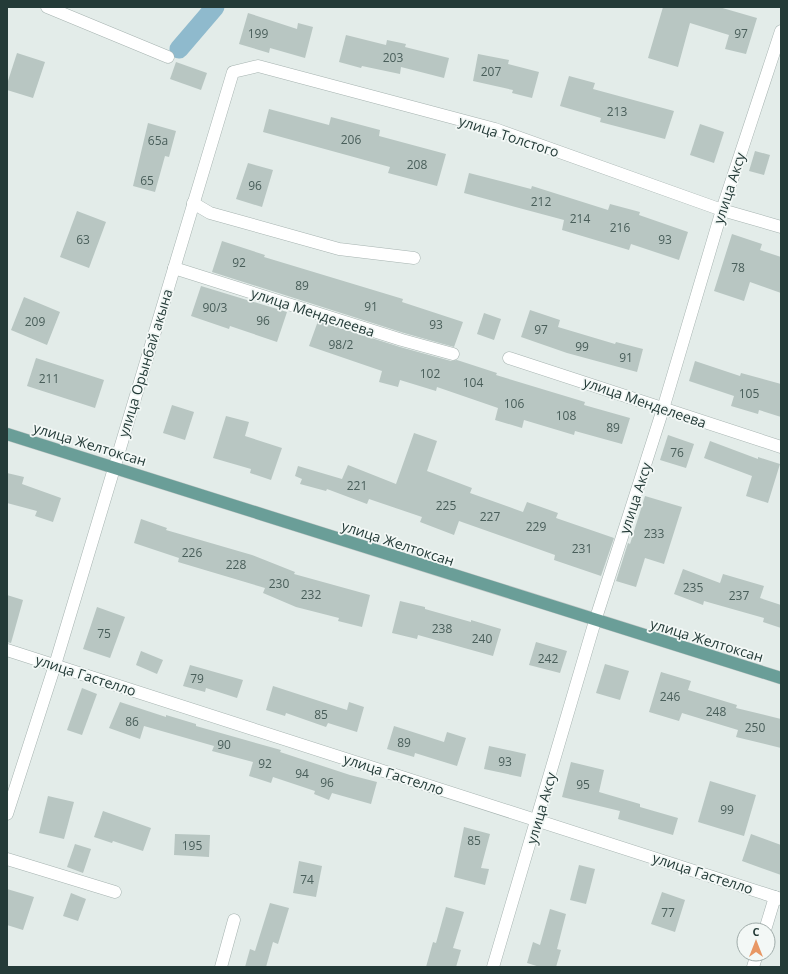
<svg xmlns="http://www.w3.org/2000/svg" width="788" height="974" font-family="'Open Sans',sans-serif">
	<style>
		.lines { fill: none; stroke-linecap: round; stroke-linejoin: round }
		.canal { stroke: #8fbacd; stroke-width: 19 }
		.building { fill: #b8c6c2 }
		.minor-casing { stroke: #a6b3b0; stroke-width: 13 }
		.major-casing { stroke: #c2c8c7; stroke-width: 13 }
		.minor { stroke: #fff; stroke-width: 12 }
		.major { stroke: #6a9e98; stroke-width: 12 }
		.labels { text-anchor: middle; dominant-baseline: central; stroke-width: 3.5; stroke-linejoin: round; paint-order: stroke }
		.number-label { font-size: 12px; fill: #495e5a }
		.street-label { font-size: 14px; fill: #243b38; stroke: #f3f8f6 }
	</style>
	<rect width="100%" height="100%" fill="#e3ece9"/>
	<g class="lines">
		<polyline class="canal" points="179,49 215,7"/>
	</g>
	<g class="building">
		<polygon points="663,7 719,7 757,18 746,54 725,49 729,35 690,23 678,67 648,58"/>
		<polygon points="248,13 297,29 298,23 313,27 305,58 270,48 269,53 239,44"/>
		<polygon points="346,35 386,45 387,40 406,44 405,47 449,58 444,78 401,67 400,74 362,66 361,68 339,62"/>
		<polygon points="17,53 45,62 33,98 7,90 7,84"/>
		<polygon points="478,54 509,60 508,64 539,72 532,98 512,93 513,90 473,81"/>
		<polygon points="176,62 207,73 201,90 170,79"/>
		<polygon points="569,76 595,83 593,89 674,111 665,139 600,122 601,118 560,106"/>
		<polygon points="269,109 329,125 331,117 380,130 379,136 446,154 437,186 388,173 390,167 263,132"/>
		<polygon points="148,123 176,131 169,157 165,156 155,192 133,186"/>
		<polygon points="700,124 724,132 714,163 690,155"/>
		<polygon points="755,151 770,155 764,175 749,171"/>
		<polygon points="248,163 273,170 262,207 236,199"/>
		<polygon points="469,173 531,189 532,186 608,210 610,204 640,212 639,215 688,232 679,260 631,244 629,250 562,230 564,220 464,193"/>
		<polygon points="77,211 106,222 89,268 60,257"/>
		<polygon points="732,234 762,244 760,250 781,257 781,293 750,282 744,301 714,291"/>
		<polygon points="222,241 265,255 264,257 403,299 402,302 463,322 454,347 404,333 212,272"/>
		<polygon points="201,286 287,312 277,342 230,326 229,329 191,316"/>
		<polygon points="24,297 60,312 47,345 11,330"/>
		<polygon points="530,310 560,320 558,327 615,344 616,342 643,349 637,372 567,353 521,337"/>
		<polygon points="484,313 501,319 494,340 477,334"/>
		<polygon points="318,321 400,347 451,361 457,360 497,373 496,375 585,402 584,405 630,418 622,444 575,431 574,435 524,420 522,428 495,420 498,408 437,387 436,391 400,380 398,387 379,382 382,371 309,346"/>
		<polygon points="36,358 104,380 95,408 27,386"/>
		<polygon points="695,361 740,376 741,373 781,384 781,417 759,410 758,414 731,406 734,396 689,381"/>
		<polygon points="172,405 194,412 185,440 163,433"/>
		<polygon points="226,416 249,422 245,436 282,448 271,480 250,473 251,469 213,458"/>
		<polygon points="414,433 437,441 427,471 472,488 470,493 523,512 527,502 558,513 556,518 614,538 601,576 554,560 555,555 459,521 454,535 420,522 422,517 369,499 367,504 327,489 326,491 300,484 302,479 295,476 298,466 342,479 348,465 396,484"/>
		<polygon points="668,435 694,444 686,468 660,460"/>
		<polygon points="710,441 758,459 758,457 780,464 768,503 746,496 752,476 704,458"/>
		<polygon points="7,473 24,477 22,484 61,498 53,522 35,516 37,511 7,503"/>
		<polygon points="645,496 682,507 664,564 645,558 636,587 616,581 628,543 630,544"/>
		<polygon points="141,519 167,528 166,530 252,555 295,572 294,574 370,595 362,627 338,621 339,618 296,607 263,593 265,588 178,562 179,558 134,543"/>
		<polygon points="683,569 720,583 723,574 764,586 760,598 781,605 781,628 763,622 764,618 704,601 703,605 674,594"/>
		<polygon points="7,595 23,600 11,643 7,642"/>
		<polygon points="400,601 425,607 425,609 471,622 471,620 501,629 493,656 418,635 417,639 392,633"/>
		<polygon points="97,607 125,617 110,658 83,649"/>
		<polygon points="536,642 567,651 560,673 529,665"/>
		<polygon points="141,651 163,660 157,674 136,665"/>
		<polygon points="605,664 629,671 620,700 596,693"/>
		<polygon points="190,665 243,680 237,698 206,688 205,692 183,686"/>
		<polygon points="661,672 691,681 688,690 737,705 736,708 781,719 781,748 736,737 738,730 682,713 679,721 649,712"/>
		<polygon points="273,686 347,710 349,702 364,707 357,732 328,723 326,727 286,713 285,716 266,710"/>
		<polygon points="82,688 97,694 82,735 67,730"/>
		<polygon points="120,702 166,717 166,715 196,724 196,726 281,750 280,752 350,775 377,782 371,804 332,793 329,800 314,794 315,791 273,777 271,783 249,776 253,762 212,751 214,746 144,726 140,739 109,728"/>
		<polygon points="394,726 444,742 447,732 466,738 457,766 415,753 414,757 387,749"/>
		<polygon points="489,746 526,754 521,777 484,769"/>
		<polygon points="571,762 604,770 599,792 640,804 640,807 678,818 673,835 618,819 620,811 562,797"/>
		<polygon points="710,781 756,795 744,836 698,822"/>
		<polygon points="48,796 74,802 64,839 39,833"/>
		<polygon points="103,811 151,828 143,851 113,841 112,843 94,837"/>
		<polygon points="464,827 490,834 481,868 489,869 485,885 454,877"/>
		<polygon points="175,834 210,835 209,857 174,855"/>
		<polygon points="751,834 781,845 781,875 742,861"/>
		<polygon points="75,844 91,849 83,873 67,867"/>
		<polygon points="299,861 322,866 316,897 293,893"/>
		<polygon points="579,865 595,869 586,904 570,900"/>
		<polygon points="7,889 34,897 23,930 7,925"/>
		<polygon points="662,892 685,900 675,932 651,924"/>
		<polygon points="71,893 86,899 78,921 63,916"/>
		<polygon points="270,903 289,908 278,944 273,942 266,967 245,967 250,949 255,951"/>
		<polygon points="446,907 464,912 453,948 461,950 456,967 426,967 433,942 436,943"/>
		<polygon points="550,909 566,914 557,949 561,950 556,967 540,967 527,963 533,942 540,945"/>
	</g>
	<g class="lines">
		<defs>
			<g id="minor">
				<polyline points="47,7 168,57"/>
				<polyline points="193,203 210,213 339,249 414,258"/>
				<polyline points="174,268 402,340 453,354"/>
				<polyline points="509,358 781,447"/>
				<polyline points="7,650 781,899"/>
				<polyline points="7,814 55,665 233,72 258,66 495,129 722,210 781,227"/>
				<polyline points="7,859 115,892"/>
				<polyline points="765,930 775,897"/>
				<polyline points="221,967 234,920"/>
				<polyline points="493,967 595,621 663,409 722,210 781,31"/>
				<polyline points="753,967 757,954"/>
			</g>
			<polyline id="major" points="7,434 781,678"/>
		</defs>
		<use href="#minor" class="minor-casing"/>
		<use href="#major" class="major-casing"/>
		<use href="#minor" class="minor"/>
		<use href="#major" class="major"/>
	</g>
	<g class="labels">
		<g class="number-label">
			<text x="258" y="33">199</text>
			<text x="741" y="33">97</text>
			<text x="393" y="57">203</text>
			<text x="491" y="71">207</text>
			<text x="617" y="111">213</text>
			<text x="351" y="139">206</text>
			<text x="158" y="140">65а</text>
			<text x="417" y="164">208</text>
			<text x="147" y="180">65</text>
			<text x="255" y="185">96</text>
			<text x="541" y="201">212</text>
			<text x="580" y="218">214</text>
			<text x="620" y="227">216</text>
			<text x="83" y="239">63</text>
			<text x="665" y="239">93</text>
			<text x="239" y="262">92</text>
			<text x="738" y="267">78</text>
			<text x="302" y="285">89</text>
			<text x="371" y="306">91</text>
			<text x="215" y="307">90/3</text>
			<text x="263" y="320">96</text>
			<text x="35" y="321">209</text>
			<text x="436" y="324">93</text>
			<text x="541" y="329">97</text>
			<text x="341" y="344">98/2</text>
			<text x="582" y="346">99</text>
			<text x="626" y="357">91</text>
			<text x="430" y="373">102</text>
			<text x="49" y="378">211</text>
			<text x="473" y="382">104</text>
			<text x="749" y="393">105</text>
			<text x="514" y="403">106</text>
			<text x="566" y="415">108</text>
			<text x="613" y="427">89</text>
			<text x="677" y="452">76</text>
			<text x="357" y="485">221</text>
			<text x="446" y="505">225</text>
			<text x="490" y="516">227</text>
			<text x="536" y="526">229</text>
			<text x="654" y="533">233</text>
			<text x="582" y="548">231</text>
			<text x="192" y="552">226</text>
			<text x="236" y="564">228</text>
			<text x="279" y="583">230</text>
			<text x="693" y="587">235</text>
			<text x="311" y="594">232</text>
			<text x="739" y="595">237</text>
			<text x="442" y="628">238</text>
			<text x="104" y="633">75</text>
			<text x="482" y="638">240</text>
			<text x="548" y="658">242</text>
			<text x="197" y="678">79</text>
			<text x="670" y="696">246</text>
			<text x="716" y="711">248</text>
			<text x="321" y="714">85</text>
			<text x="132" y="721">86</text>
			<text x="755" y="727">250</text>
			<text x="404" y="742">89</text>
			<text x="224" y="744">90</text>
			<text x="505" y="761">93</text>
			<text x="265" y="763">92</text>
			<text x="302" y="773">94</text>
			<text x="327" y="782">96</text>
			<text x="583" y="784">95</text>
			<text x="727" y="809">99</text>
			<text x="474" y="840">85</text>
			<text x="192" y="845">195</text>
			<text x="307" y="879">74</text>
			<text x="668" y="912">77</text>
		</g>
		<g class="street-label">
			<text transform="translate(509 136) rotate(18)">улица Толстого</text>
			<text transform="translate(729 188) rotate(-72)">улица Аксу</text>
			<text transform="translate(313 312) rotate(18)">улица Менделеева</text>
			<text transform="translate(145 363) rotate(-73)">улица Орынбай акына</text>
			<text transform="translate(645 402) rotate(19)">улица Менделеева</text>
			<text transform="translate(90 444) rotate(17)">улица Желтоксан</text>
			<text transform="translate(635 498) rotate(-72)">улица Аксу</text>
			<text transform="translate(398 543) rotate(18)">улица Желтоксан</text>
			<text transform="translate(707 640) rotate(17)">улица Желтоксан</text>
			<text transform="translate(86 675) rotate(18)">улица Гастелло</text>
			<text transform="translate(394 774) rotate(18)">улица Гастелло</text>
			<text transform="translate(541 808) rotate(-74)">улица Аксу</text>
			<text transform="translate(703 873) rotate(18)">улица Гастелло</text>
		</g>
	</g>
	<rect width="788" height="974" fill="none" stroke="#243b38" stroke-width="16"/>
	<g transform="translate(756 942)"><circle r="19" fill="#f3f8f6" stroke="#a0acaa"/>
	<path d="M0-3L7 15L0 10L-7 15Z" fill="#e89764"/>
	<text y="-6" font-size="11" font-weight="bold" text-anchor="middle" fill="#243b38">С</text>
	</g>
</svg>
